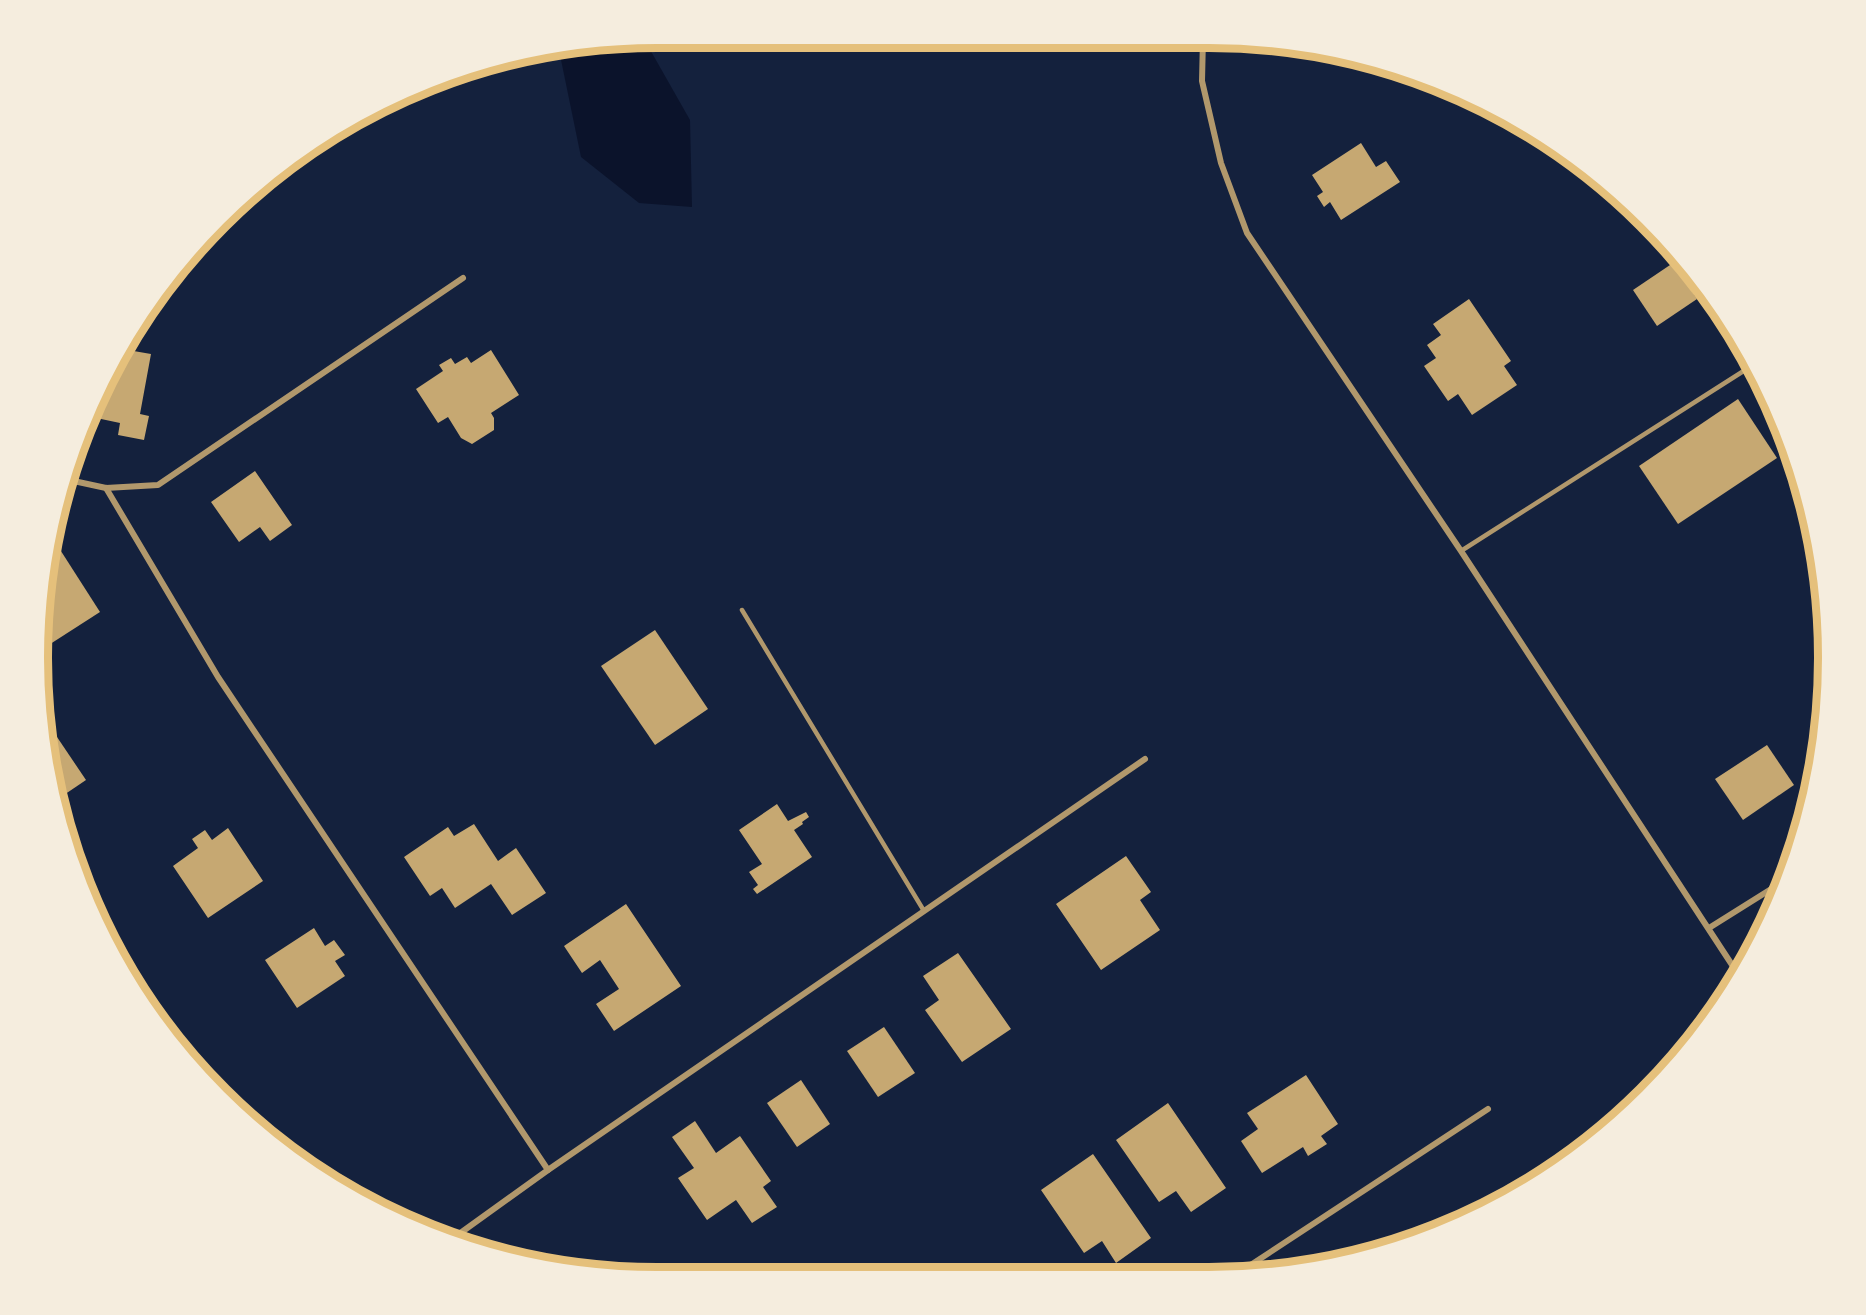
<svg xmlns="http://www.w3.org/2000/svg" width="1866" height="1315" font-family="'Times New Roman',serif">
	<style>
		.water { fill: #0b132b }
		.building { fill: #c6a872 }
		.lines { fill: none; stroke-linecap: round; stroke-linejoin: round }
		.service { stroke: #b1986c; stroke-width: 4.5 }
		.minor { stroke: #b1986c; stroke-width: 6 }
		.rim { fill: none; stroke: #e5c07b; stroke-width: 8 }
	</style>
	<rect width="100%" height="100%" fill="#14213d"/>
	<polygon class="water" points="644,39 690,120 692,207 639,203 581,157 559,50"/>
	<g class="building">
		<polygon points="1361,143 1376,167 1386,161 1400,182 1341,220 1330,202 1324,207 1317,196 1323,192 1312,175"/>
		<polygon points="1673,263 1697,299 1657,326 1633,290"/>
		<polygon points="1469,299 1511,361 1504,366 1517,385 1472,415 1458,394 1448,401 1424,366 1436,358 1427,345 1441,335 1433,324"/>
		<polygon points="122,349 151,354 140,414 149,416 144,440 118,435 120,423 87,416"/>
		<polygon points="491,350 519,395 491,413 494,418 494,430 472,444 461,438 448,417 438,423 416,389 443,371 439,365 451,358 455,364 467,357 471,363"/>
		<polygon points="1738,399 1777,458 1678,524 1639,466"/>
		<polygon points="255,471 292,525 270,541 260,527 239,542 211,502"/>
		<polygon points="59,548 100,612 44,648 43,576 49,555"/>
		<polygon points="655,630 708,709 655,745 601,666"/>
		<polygon points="57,737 86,780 55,801 44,746"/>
		<polygon points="1767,745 1794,785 1743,820 1715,779"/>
		<polygon points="777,804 788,821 806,812 809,817 802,822 803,824 794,830 812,857 757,894 753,889 758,885 749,872 762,864 739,830"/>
		<polygon points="474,824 498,861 516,848 546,893 512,915 491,884 455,908 442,888 430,896 404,857 448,827 454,836"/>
		<polygon points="228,828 263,881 208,918 173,866 198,848 192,839 205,830 212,840"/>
		<polygon points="1126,856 1151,892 1140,900 1160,930 1101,970 1056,904"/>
		<polygon points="626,904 681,986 614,1031 596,1004 619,989 600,960 582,973 564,946"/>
		<polygon points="314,928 325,946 334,940 345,955 335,961 345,976 297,1008 265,960"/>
		<polygon points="958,953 1011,1029 962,1062 925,1010 939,1000 923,976"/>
		<polygon points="884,1027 915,1073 878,1097 847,1051"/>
		<polygon points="1306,1075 1338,1124 1321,1136 1327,1144 1308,1156 1303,1147 1262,1173 1241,1141 1258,1129 1247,1113"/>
		<polygon points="801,1080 830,1124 797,1147 767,1103"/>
		<polygon points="1168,1103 1226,1188 1191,1212 1176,1191 1159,1202 1116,1140"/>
		<polygon points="695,1121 716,1153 740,1136 771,1181 763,1187 777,1207 752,1223 736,1200 707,1220 678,1178 694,1168 672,1137"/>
		<polygon points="1093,1154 1151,1238 1116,1263 1102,1241 1084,1253 1041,1190"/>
		<polygon points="958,1265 963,1273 975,1265 980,1272 990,1265 995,1274 944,1274"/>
	</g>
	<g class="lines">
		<g class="service">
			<polyline points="1461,551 1753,365"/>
			<polyline points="742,610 924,911"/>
		</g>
		<g class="minor">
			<polyline points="1203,38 1202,81 1221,163 1247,233 1461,551 1738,974"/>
			<polyline points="69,480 106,488 158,485 463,278"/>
			<polyline points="106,488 218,677 548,1170"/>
			<polyline points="1709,928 1784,881"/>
			<polyline points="452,1239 548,1170 1145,759"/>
			<polyline points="1240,1272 1488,1109"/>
		</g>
	</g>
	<path d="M0 0H1866V1315H0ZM657 48H1209A609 609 0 0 1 1818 657V658A609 609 0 0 1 1209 1267H657A609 609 0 0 1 48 658V657A609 609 0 0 1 657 48Z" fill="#f5edde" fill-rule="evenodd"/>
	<path class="rim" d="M657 48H1209A609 609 0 0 1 1818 657V658A609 609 0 0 1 1209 1267H657A609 609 0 0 1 48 658V657A609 609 0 0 1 657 48Z"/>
</svg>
